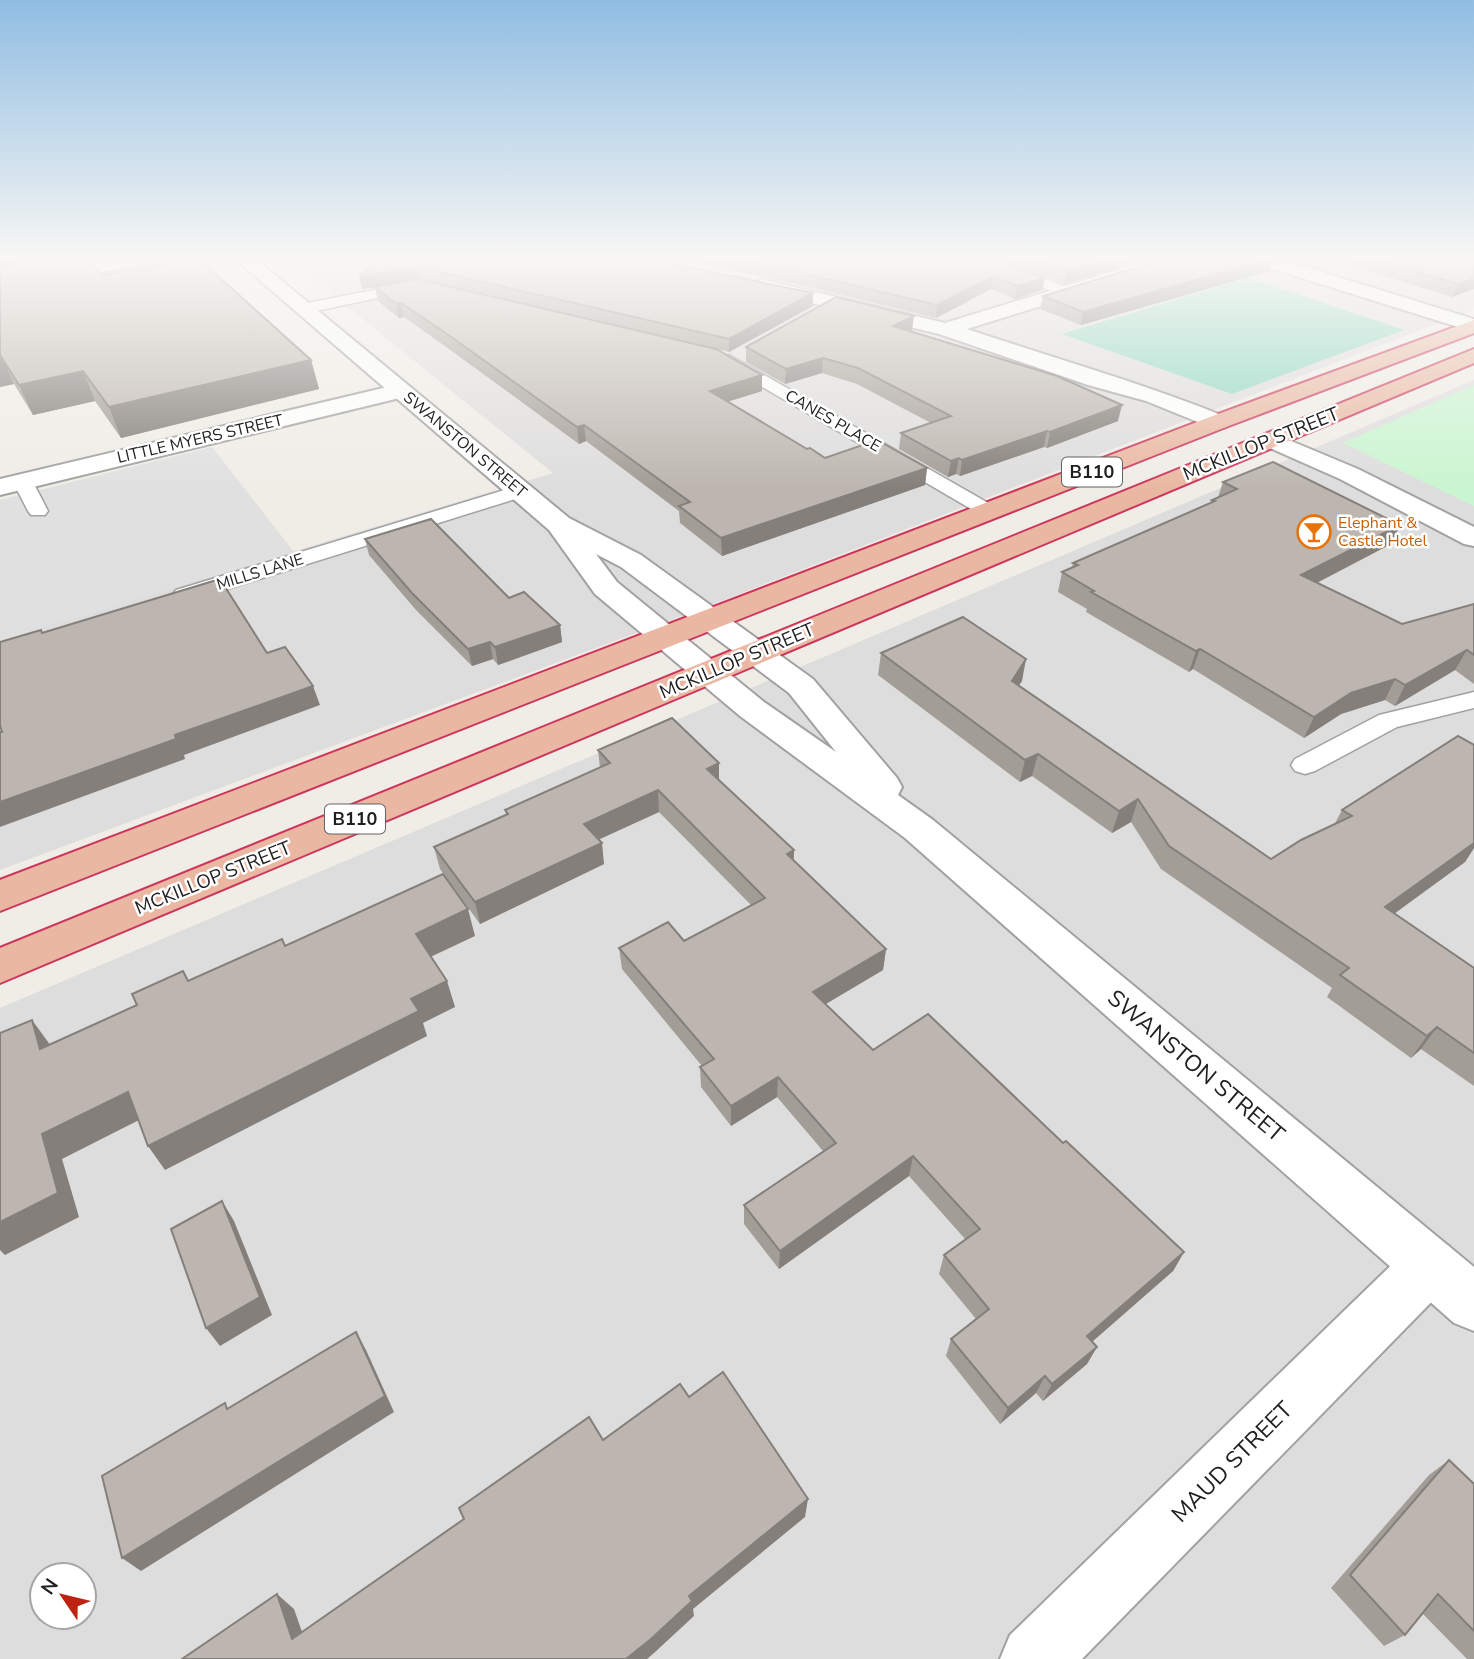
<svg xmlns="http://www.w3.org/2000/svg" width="1474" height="1659" font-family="'Nunito Sans',sans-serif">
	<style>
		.residential { fill: #dedddd; fill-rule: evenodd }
		.park { fill: #c9f5d0 }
		.pitch { fill: #8cd7c1 }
		.parking { fill: #e0e0e0 }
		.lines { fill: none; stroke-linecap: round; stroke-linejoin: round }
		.service-casing { stroke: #a1a1a1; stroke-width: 3 }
		.minor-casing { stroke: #a1a1a1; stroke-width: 4 }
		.tertiary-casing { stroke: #a1a1a1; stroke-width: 4 }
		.trunk-casing { stroke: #cc365c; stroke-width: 4 }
		.service { fill: #fff; fill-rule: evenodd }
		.minor { fill: #fff; fill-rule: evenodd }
		.tertiary { fill: #fff; fill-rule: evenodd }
		.trunk { fill: #eab8a2; fill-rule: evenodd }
		.wall { fill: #a39d97 }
		.shaded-wall { fill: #847f7b }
		.building { fill: #bdb6b0; stroke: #847f7b; stroke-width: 2 }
		.labels { text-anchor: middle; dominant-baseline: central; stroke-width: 5; stroke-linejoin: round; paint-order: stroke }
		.far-street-label { font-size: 16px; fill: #202020; stroke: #fff }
		.far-food-label { font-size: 16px; fill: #c56008; stroke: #fff; text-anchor: start }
		.shield { fill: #fff; stroke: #636363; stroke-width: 2 }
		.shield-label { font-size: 18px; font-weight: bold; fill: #202020 }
		.street-label { font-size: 19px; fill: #202020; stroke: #fff }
		.near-street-label { font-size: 23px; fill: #202020; stroke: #fff }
	</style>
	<rect width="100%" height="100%" fill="#f0ede7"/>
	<g class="residential">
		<polygon points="286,257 1474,257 1474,309 703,608 0,870 0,640 553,473"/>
		<path d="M1474,380V1659H0V1008ZM42,1575H84V1617H42Z"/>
	</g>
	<polygon class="park" points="1474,385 1474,506 1343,443"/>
	<polygon class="pitch" points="1248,278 1404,330 1232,394 1062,334"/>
	<polygon class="parking" points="212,447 294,552 0,640 0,500"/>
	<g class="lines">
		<defs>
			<g id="service">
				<polygon points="965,257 985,257 1069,288 1071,291 1064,295 1059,294"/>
				<polygon points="415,282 420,283 422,286 420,289 302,314 294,309 302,304"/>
				<polygon points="729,355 997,508 1001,512 997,516 983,516 723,364 721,360"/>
				<polygon points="23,476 30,478 33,482 48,511 45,515 31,515 28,511 13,482 16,478"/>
				<polygon points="521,485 528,487 531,491 528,495 192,600 176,600 172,595 176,590"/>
				<polygon points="1474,692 1474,708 1397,727 1315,771 1305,774 1295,771 1291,765 1295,759 1379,715"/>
			</g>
			<g id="minor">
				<polygon points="123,257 162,257 153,262 0,292 0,280"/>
				<path d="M1160,257H1188L1185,261L967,329C1053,358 1142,383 1226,417L1230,422L1226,427L1218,429L1210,427L1146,401L1088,385L939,334L754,289L751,285L761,279L945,323Z"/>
				<polygon points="1245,257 1273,257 1474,319 1474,332 1248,261"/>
				<polygon points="400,384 408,386 411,391 408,396 0,495 0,479"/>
				<polygon points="1272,433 1358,469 1474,527 1474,546 1464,544 1340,479 1263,445 1260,440 1263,435"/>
				<polygon points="1430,1239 1449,1246 1457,1265 1449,1284 1082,1659 1000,1659 1010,1635 1411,1246"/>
			</g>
			<path id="tertiary" d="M233,257H253L569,518L641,555L813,679L897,778L902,787L898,795L933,820L1474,1267V1331L1454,1323L905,838L740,716L595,594L549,530ZM596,554L621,567L789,693L836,752L764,702L617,582Z"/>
			<g id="trunk">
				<polygon points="1474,320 1474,333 1226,427 0,911 0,880 1210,417"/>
				<polygon points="1474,349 1474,363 0,983 0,948"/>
			</g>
		</defs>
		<use href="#service" class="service-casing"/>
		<use href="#minor" class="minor-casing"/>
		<use href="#tertiary" class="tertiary-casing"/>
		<use href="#trunk" class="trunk-casing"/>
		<use href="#service" class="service"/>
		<use href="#minor" class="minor"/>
		<use href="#tertiary" class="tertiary"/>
		<use href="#trunk" class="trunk"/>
	</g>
	<g class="wall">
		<polygon points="0,257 103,275 311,360 319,389 121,438 95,401 33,415 14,384 0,387"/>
		<polygon points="386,257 813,306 729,352 716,349 762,391 727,402 807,449 825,458 927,468 925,485 722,556 680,523 679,511 586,441 579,444 449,349 404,317 399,318 378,301 375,287 386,285 362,289 359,276"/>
		<polygon points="661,257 991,257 1045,278 1042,290 1015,299 991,289 936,318 762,276"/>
		<polygon points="993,257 1151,257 1065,284"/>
		<polygon points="1282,257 1314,257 1298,262"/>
		<polygon points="1323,257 1474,257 1474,289 1452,297"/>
		<polygon points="1273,258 1270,271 1081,325 1040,309 1043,296"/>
		<polygon points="912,330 910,331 1118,421 1047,448 1044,447 960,476 956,474 948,477 899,449 901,433 931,423 857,384 822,373 785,384 746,362 746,347"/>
		<polygon points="1223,482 1400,525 1391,544 1317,583 1402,624 1474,604 1474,684 1455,670 1395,706 1385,700 1341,714 1304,738 1193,669 1189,672 1086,612 1087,609 1058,592 1062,572 1072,568 1073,563 1211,503 1212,500 1218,497"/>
		<polygon points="365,539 509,598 560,625 562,642 498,665 493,659 472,666 416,610 369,555"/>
		<polygon points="881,653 1022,681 1018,686 1271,859 1334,825 1342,810 1474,745 1474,848 1465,862 1394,913 1474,968 1474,1086 1421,1049 1411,1058 1327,997 1332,988 1161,869 1131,822 1112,833 1032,776 1020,782 878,675"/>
		<polygon points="598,750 719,780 794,850 794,861 886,949 883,970 826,1004 873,1050 1063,1143 1184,1252 1173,1271 1092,1342 1097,1347 1087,1364 1043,1401 1036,1393 1000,1424 946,1356 951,1339 976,1319 939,1274 944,1255 966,1240 909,1176 779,1269 744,1224 744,1205 823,1151 777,1097 731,1126 701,1087 700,1067 702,1066 622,969 619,948 684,941 751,905 659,812 599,839 604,864 480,924 440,869 434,847 506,815 505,810 600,768"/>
		<polygon points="1449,1460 1474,1484 1474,1659 1467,1659 1422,1613 1405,1635 1384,1646 1331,1588 1429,1475"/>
	</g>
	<g class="shaded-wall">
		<polygon points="0,257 78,257 0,277"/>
		<polygon points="1113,257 1151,257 1065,284 1067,271"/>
		<polygon points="1300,257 1314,257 1298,262"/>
		<polygon points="1273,258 1270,271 1081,325 1083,312"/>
		<polygon points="418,267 421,279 362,289 359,276"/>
		<polygon points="993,276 991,289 936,318 937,305"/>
		<polygon points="1045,278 1042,290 1015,299 1017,286"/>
		<polygon points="1474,278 1474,289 1452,297 1458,284"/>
		<polygon points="813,293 813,306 729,352 729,339"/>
		<polygon points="401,303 404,317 399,318 396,304"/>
		<polygon points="914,316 912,330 892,341 893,326"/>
		<polygon points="0,355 1,355 14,384 0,387"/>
		<polygon points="823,358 822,373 785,384 786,369"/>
		<polygon points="311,360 319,389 121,438 109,407"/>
		<polygon points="83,371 95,401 33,415 19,385"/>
		<polygon points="762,375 762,391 710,407 710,391"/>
		<polygon points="1122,405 1118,421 1047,448 1050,432"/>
		<polygon points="584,425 586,441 579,444 577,427"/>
		<polygon points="1047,431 1044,447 960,476 962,460"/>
		<polygon points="959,458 956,474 948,477 951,461"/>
		<polygon points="927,468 925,485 722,556 721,538"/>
		<polygon points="1400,525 1391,544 1293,595 1301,575"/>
		<polygon points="560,625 562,642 498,665 495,647"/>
		<polygon points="490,642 493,659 472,666 468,649"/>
		<polygon points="1200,649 1193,669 1189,672 1196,651"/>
		<polygon points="1467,650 1455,670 1395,706 1405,685"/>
		<polygon points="1026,659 1022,681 1007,703 1012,681"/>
		<polygon points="1395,679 1385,700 1341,714 1304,738 1314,717 1351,693"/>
		<polygon points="313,686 320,705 184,755 185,759 0,827 0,802 175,735"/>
		<polygon points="1038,754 1032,776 1020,782 1025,760"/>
		<polygon points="719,763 719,784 707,769"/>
		<polygon points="658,790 659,812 587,845 584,824"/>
		<polygon points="1138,799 1131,822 1112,833 1119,811"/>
		<polygon points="1474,836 1474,848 1465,862 1372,930 1385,907"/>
		<polygon points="602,843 604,864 480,924 475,902"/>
		<polygon points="794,850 793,871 787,854"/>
		<polygon points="468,909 475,936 424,960 416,934"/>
		<polygon points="886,949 883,970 812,1012 813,992"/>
		<polygon points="447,981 455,1007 423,1023 427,1036 165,1170 148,1146 411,999"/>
		<polygon points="32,1020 51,1046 40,1049"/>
		<polygon points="1437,1027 1421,1049 1411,1058 1427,1036"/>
		<polygon points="778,1077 777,1097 731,1126 731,1106"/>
		<polygon points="128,1092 145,1117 62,1159 79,1217 5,1255 0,1250 0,1222 42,1134"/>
		<polygon points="913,1156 909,1176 779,1269 780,1251"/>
		<polygon points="222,1201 234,1221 272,1315 220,1346 206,1328"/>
		<polygon points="1184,1252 1173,1271 1078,1354 1087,1336"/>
		<polygon points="356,1332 366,1350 394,1412 141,1571 122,1558"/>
		<polygon points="1097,1347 1087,1364 1043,1401 1052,1384"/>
		<polygon points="1045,1376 1036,1393 1000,1424 1008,1408"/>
		<polygon points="808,1499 805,1517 693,1609 694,1616 654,1653 647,1659 626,1659 689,1596"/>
		<polygon points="277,1594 294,1609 309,1652 292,1639"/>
	</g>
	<g class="building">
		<polygon points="48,257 87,257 103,275 198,258 311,360 109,407 83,371 19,385 0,355 0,266"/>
		<polygon points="386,257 639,257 813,293 729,339 418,267 359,276"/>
		<polygon points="725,257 991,257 1045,278 1017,286 993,276 937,305 762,264"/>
		<polygon points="1029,257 1113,257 1067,271"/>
		<polygon points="1170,257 1270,257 1273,258 1083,312 1043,296"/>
		<polygon points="1368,257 1474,257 1474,278 1458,284"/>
		<polygon points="417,279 716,349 762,375 710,391 807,449 810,448 825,458 877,440 927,468 721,538 679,506 690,502 584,425 577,427 447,334 401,303 396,304 375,287"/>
		<polygon points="836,297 914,316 893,326 1057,376 1122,405 1050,432 1047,431 962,460 959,458 951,461 901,433 951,416 858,368 823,358 786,369 746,347"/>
		<polygon points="1273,462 1400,525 1301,575 1402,624 1474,604 1474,655 1467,650 1405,685 1395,679 1351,693 1314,717 1200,649 1196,651 1091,592 1094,591 1062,572 1078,565 1073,563 1215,501 1212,500 1237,489 1223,482"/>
		<polygon points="431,519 509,598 524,592 560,625 495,647 490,642 468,649 412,593 365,539"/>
		<polygon points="220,579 267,653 285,647 313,686 175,735 176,739 0,802 0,732 2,732 0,725 0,642 41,630 42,633"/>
		<polygon points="963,617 1026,659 1012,681 1271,859 1301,840 1352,816 1342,810 1458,736 1474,745 1474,843 1385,907 1474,968 1474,1053 1437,1027 1427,1036 1340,975 1349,968 1169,846 1138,799 1119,811 1038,754 1025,760 881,653"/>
		<polygon points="672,718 719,763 707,769 794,850 787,854 886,949 813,992 873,1050 928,1014 1063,1143 1066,1141 1184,1252 1087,1336 1097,1347 1052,1384 1045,1376 1008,1408 951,1339 989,1309 944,1255 980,1229 913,1156 780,1251 744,1205 836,1143 778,1077 731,1106 700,1067 714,1059 619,948 668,922 684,941 765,898 658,790 584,824 602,843 475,902 434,847 508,814 505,810 610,763 598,750"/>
		<polygon points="443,874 468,909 416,934 447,981 411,999 419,1011 148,1146 128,1092 42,1134 58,1193 0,1222 0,1033 32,1020 40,1049 137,1005 132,994 183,971 188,981 282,939 285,946"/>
		<polygon points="222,1201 260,1297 206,1328 171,1229"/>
		<polygon points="356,1332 385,1396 122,1558 102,1476 225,1403 227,1409"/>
		<polygon points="723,1372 808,1499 689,1596 692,1601 651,1639 626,1659 182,1659 277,1594 292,1639 464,1519 459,1508 589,1417 603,1440 680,1384 689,1397"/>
		<polygon points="1449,1460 1474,1484 1474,1631 1438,1594 1405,1635 1350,1575"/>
	</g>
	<linearGradient id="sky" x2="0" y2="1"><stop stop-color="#90bde2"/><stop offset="0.53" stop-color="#f8f7f4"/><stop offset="1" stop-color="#f8f7f4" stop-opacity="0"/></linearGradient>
	<rect width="1474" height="489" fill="url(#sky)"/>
	<defs>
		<symbol id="bar-ring" viewBox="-11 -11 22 22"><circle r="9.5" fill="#fff" stroke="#e8710a" stroke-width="1.5"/><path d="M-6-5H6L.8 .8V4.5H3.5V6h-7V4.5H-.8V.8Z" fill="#e8710a"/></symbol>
	</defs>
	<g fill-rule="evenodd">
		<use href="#bar-ring" x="1295" y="513" width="38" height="38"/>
	</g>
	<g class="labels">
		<g class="far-street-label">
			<text transform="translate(833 421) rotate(30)">CANES PLACE</text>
			<text transform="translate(200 439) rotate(-13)">LITTLE MYERS STREET</text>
			<text transform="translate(465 445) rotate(40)">SWANSTON STREET</text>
			<text transform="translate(260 572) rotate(-17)">MILLS LANE</text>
		</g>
		<g class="far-food-label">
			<text x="1338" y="523">Elephant &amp;<tspan x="1338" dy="18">Castle Hotel</tspan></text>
		</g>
		<g class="shield">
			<rect x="1062" y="457.5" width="60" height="29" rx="5"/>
			<rect x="325" y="804.5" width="60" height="29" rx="5"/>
		</g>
		<g class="shield-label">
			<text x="1092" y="472">B110</text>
			<text x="355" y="819">B110</text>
		</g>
		<g class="street-label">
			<text transform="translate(1261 444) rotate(-22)">MCKILLOP STREET</text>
			<text transform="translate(737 661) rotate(-23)">MCKILLOP STREET</text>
			<text transform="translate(213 878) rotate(-22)">MCKILLOP STREET</text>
		</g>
		<g class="near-street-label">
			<text transform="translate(1196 1066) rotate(40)">SWANSTON STREET</text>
			<text transform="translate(1232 1462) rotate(-45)">MAUD STREET</text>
		</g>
	</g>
	<g transform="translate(63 1596) rotate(305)"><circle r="33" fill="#ffffff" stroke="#a6a6a6" stroke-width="2"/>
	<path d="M0-5L12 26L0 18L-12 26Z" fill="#be2212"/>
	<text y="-10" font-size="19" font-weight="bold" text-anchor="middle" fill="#202020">N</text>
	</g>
</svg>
